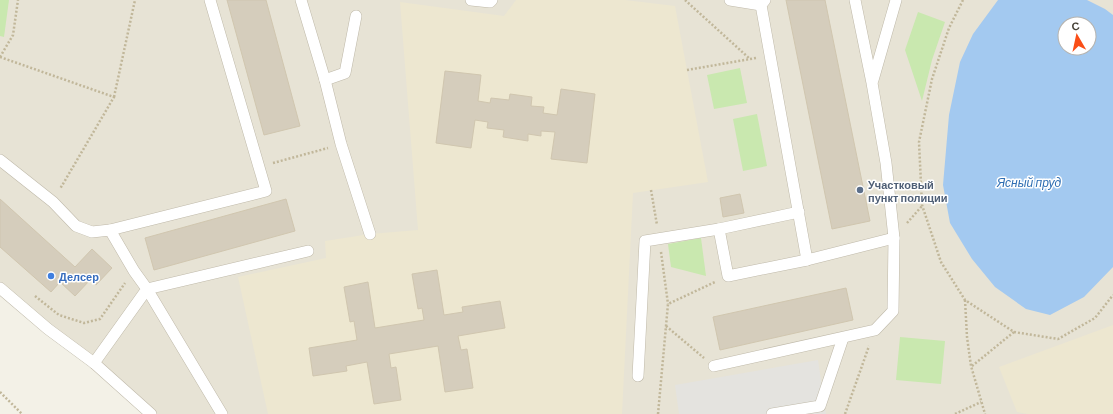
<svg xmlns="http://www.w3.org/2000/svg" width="1113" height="414" font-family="Barlow,sans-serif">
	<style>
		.residential { fill: #e7e3d5; fill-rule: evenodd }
		.education { fill: #ede7d0 }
		.green { fill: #c9e8af }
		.parking { fill: #e4e3df }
		.water { fill: #a3c9f0; fill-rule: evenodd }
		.building { fill: #d5cdbc; stroke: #d0c6af }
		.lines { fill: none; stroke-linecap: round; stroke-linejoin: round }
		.lane-casing { stroke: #bfb9a9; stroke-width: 12 }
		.path { stroke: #c1b79a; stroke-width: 2.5; stroke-dasharray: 2 2; stroke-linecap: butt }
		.lane { stroke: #fff; stroke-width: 11 }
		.service-dot { fill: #5c6f8a; stroke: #fff; stroke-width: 1.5 }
		.shop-dot { fill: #3f7fe0; stroke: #fff; stroke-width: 1.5 }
		.labels { text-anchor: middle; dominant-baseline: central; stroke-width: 3; stroke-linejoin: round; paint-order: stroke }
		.service-label { font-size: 11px; font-weight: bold; fill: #4e5e75; stroke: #fff; text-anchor: start }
		.shop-label { font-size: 11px; font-weight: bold; fill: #366cbe; stroke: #fff; text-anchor: start }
		.water-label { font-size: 12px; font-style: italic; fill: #2e6eb3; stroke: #fff }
	</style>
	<rect width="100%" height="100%" fill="#f3f1e7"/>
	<path class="residential" d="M0,0H1113V414H157L0,282ZM1065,24H1089V48H1065Z"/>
	<g class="education">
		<polygon points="516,0 625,0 675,6 708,182 633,193 622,414 268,414 238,277 326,258 325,241 370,234 418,230 400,2 504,16"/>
		<polygon points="1113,325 1113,414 1028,414 1017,412 999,367"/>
	</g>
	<g class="green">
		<polygon points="0,0 9,0 4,37 0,36"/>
		<polygon points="918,12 945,22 932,60 922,101 905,50"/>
		<polygon points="740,68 747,103 714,109 707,75"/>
		<polygon points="757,114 767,166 743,171 733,119"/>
		<polygon points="701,238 706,276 671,267 668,244"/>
		<polygon points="900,337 945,341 941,384 896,380"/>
	</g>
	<polygon class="parking" points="818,360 826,414 679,414 675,385"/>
	<path class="water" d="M998,0H1087L1105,9L1113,15V267L1084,297L1050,315L1026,309L995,287L972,259L950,223L943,185L949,115L960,62L973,34ZM1065,24H1089V48H1065Z"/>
	<g class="building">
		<polygon points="227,0 266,0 300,126 264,135"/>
		<polygon points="786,0 825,0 870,221 832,229"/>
		<polygon points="445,71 481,75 478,101 490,103 491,98 509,100 510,94 532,97 531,106 544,107 543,113 557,115 561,89 595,94 587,163 551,159 555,132 541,131 541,136 528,134 528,141 503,137 504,130 487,128 488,122 475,120 471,148 436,143"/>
		<polygon points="740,194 744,213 723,217 720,198"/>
		<polygon points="0,199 75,267 92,249 112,268 96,285 90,280 75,296 60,282 51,292 0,247"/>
		<polygon points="286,199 295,231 154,270 145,238"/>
		<polygon points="437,270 444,315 463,312 462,307 500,301 505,328 458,336 461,350 467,349 473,388 445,392 438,346 389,354 391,368 396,367 401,400 374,404 367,362 346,366 347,371 313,376 309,348 357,340 354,321 350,322 344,287 368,282 375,328 424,320 422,308 418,309 412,274"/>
		<polygon points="846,288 853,320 720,350 713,317"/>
	</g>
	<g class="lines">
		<defs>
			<g id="lane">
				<polyline points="301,0 325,80 341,144 370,234"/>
				<polyline points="471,0 490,2 492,0"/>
				<polyline points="730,0 761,5"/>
				<polyline points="765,0 761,5 807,260 894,238"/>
				<polyline points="325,80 345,73 356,16"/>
				<polyline points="873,80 896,0"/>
				<polyline points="0,160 53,202 76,226 92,232 110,230 134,271 147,289 94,363"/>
				<polyline points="799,212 719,229 728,276 807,260"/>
				<polyline points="110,230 266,191 210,0"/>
				<polyline points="0,288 48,329 94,363 151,414"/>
				<polyline points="714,366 875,330 893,311 894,238 886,163 872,83 855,0"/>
				<polyline points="638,376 645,241 719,229"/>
				<polyline points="222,414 147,289 308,251"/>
				<polyline points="772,414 820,406 843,338"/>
			</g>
		</defs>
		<use href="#lane" class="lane-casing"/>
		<g class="path">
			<polyline points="685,0 750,59"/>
			<polyline points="963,0 949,28 932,79 919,142 922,205 941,262 965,300 1014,332 1058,339 1095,318 1113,295"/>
			<polyline points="0,57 114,97 60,189"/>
			<polyline points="0,57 13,35 18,0"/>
			<polyline points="687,70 756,58"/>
			<polyline points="114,97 135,0"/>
			<polyline points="273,163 328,148"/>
			<polyline points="651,190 657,225"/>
			<polyline points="907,223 922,206"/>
			<polyline points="661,252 668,304"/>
			<polyline points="35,296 59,315 84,323 100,319 125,283"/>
			<polyline points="965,300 967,337 971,366 985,414"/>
			<polyline points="666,326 704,358"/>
			<polyline points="972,366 1014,332"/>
			<polyline points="0,392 22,414"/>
			<polyline points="658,414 668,304 715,282"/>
			<polyline points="845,414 869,346"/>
			<polyline points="955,414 981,402"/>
		</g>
		<use href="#lane" class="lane"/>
	</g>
	<circle class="service-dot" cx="860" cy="190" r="4"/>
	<circle class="shop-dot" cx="51" cy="276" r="4"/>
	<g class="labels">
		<g class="service-label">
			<text x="868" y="184">Участковый<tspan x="868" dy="13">пункт полиции</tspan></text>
		</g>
		<g class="shop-label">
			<text x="59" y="276">Делсер</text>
		</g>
		<g class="water-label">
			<text x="1029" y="182">Ясный пруд</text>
		</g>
	</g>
	<g transform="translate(1077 36) rotate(351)"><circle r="19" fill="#ffffff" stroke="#b5b3af"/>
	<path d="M0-3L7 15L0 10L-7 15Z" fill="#fa4e17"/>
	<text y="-6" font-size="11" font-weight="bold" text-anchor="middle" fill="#464136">С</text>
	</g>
</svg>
